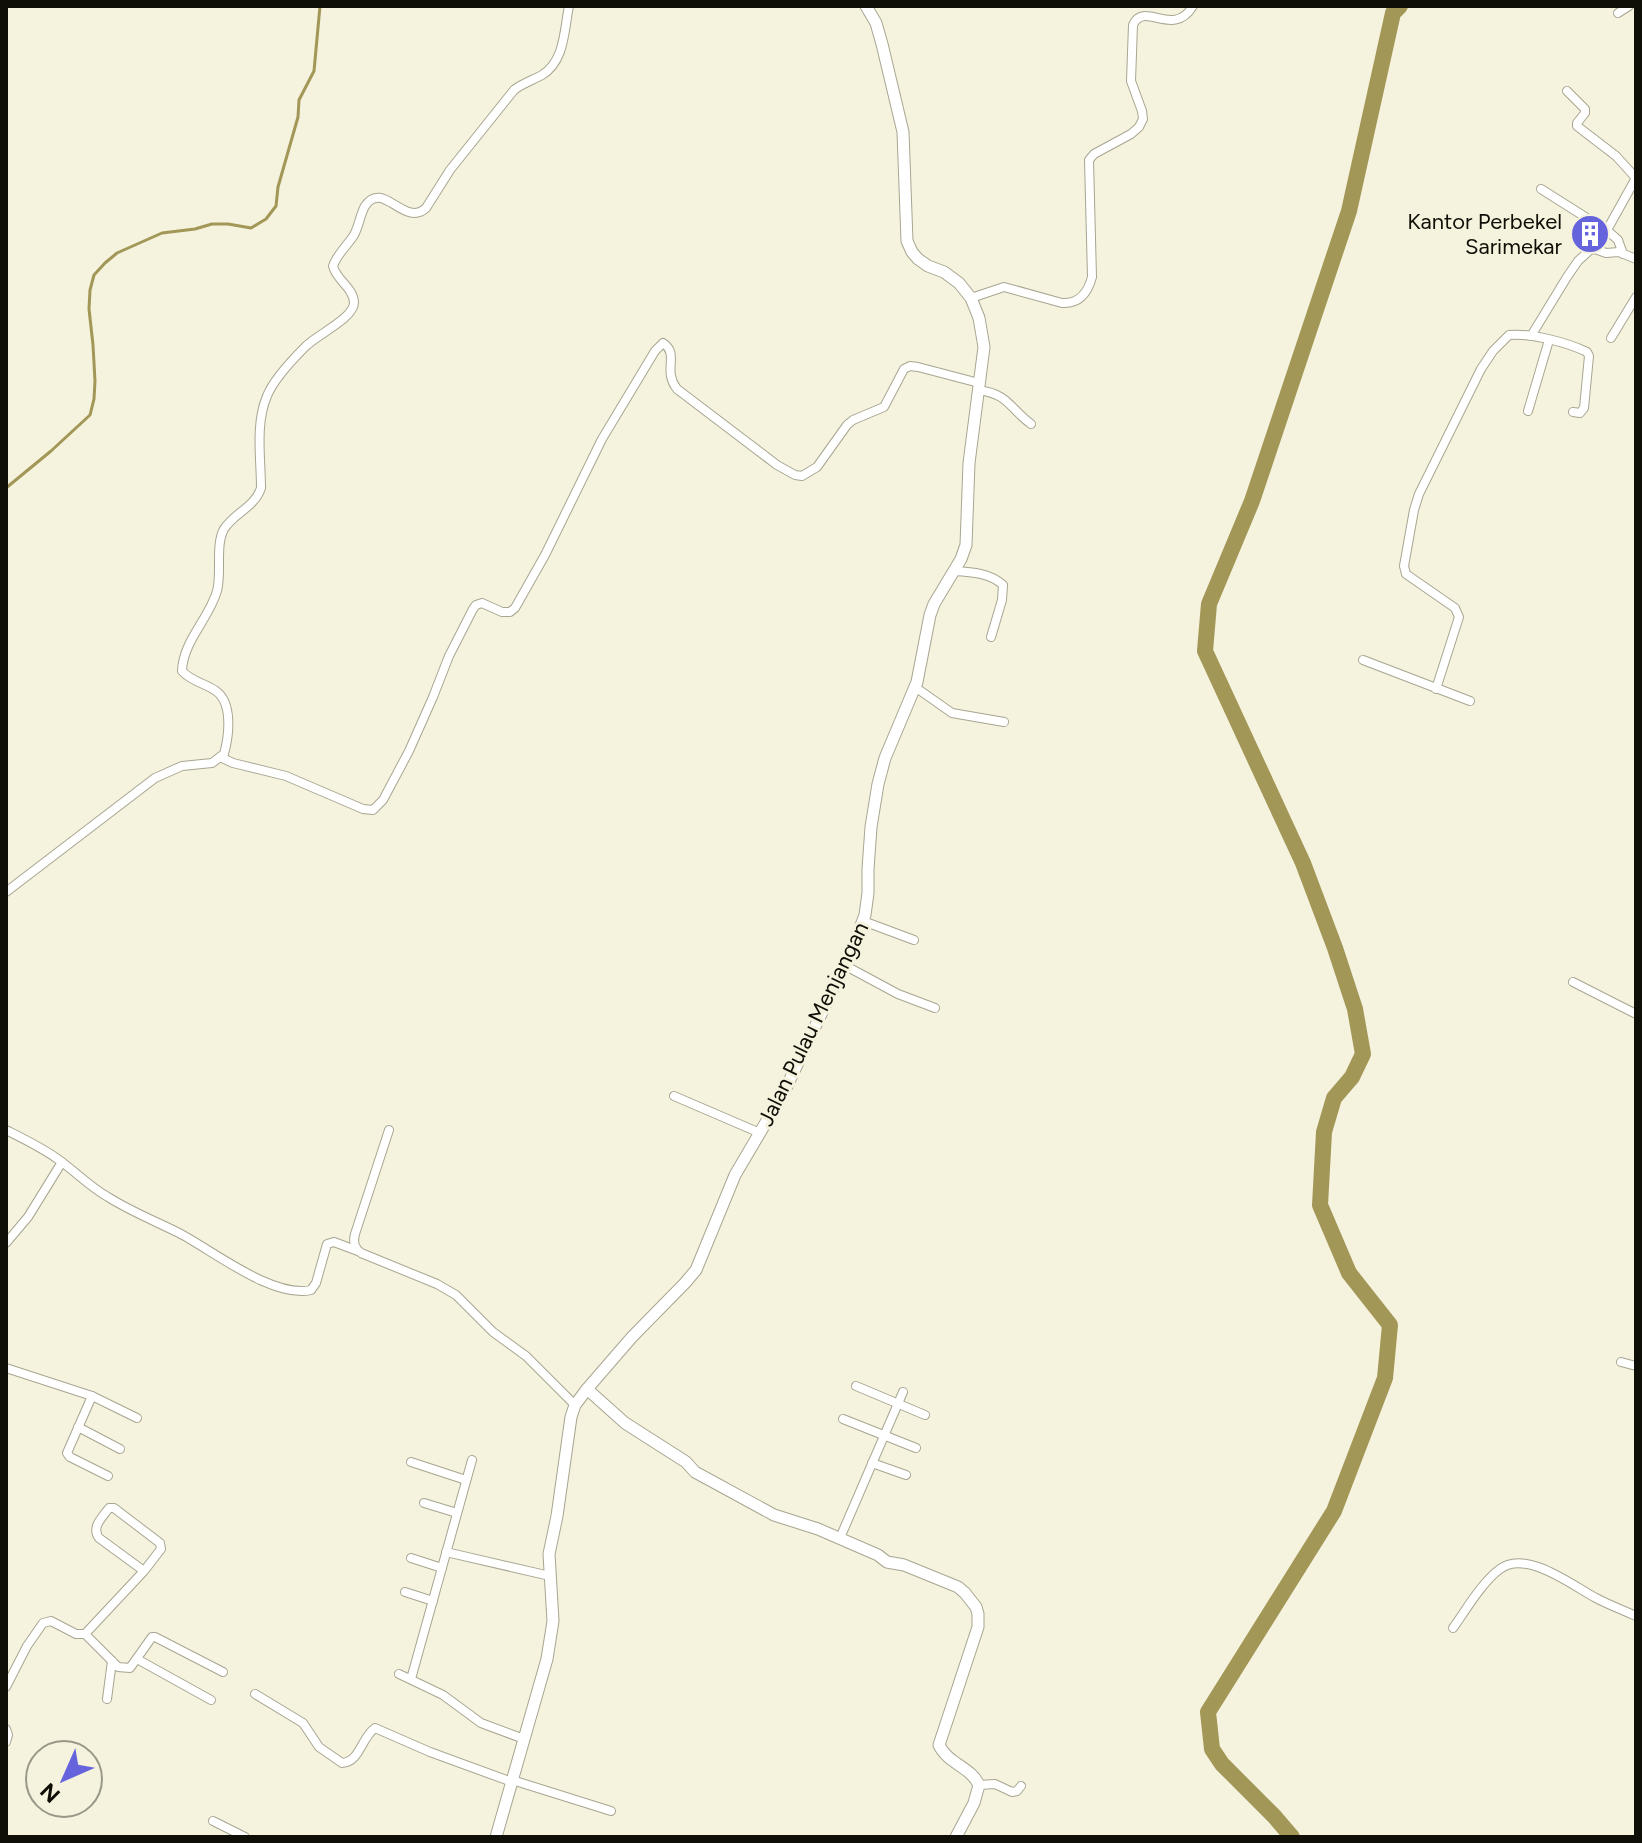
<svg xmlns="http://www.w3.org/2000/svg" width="1642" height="1843" font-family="Figtree,sans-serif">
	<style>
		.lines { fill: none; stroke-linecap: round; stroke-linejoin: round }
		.stream { stroke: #a29757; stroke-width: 3 }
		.river { stroke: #a29757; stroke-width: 16 }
		.street-casing { stroke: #a8a591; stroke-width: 10 }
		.secondary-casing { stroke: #a8a591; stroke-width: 13 }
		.street { stroke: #fff; stroke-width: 8 }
		.secondary { stroke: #fff; stroke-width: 11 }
		.labels { text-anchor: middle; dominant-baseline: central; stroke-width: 6; stroke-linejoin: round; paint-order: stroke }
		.poi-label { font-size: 22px; fill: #0f0e07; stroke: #f5f2dd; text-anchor: end }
		.street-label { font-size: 22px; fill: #0f0e07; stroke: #f5f2dd }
	</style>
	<rect width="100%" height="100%" fill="#f5f2dd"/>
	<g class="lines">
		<polyline class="stream" points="6,488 51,451 90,415 94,399 95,381 93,345 89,309 90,290 94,275 105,263 117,253 162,233 195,229 212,224 228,224 251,228 266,219 276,206 278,187 298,117 299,100 314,71 320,6"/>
		<polyline class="river" points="1292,1837 1274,1816 1222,1764 1212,1749 1208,1712 1334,1511 1385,1378 1390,1325 1349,1273 1320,1205 1324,1132 1334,1098 1352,1077 1363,1054 1355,1009 1335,948 1303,863 1205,651 1209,604 1252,501 1349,211 1393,13 1400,6"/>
		<defs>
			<g id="street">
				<polyline points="1618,13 1629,6"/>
				<polyline points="1567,91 1585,109 1585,113 1577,123 1577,126 1616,156 1636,178"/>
				<polyline points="1541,189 1609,232 1618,240 1623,254"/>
				<polyline points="1607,230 1636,178"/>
				<path d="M971,298L1004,287L1062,303C1080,304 1088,292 1092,277L1089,160L1094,154L1131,134L1139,127L1143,119L1142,111L1131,81L1133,25C1144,0 1173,39 1193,6"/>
				<polyline points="1531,336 1567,277 1578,261 1590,250 1595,249 1606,253 1619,252 1636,259"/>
				<polyline points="1611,338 1636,297"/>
				<path d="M978,390C1009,394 1009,408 1031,424"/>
				<polyline points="1528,411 1549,340"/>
				<path d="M954,571C972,572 990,573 1003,585L1002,600L991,637"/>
				<polyline points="1363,660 1470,701"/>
				<polyline points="915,687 952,713 1004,722"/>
				<path d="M1436,689L1459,617L1455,608L1406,574L1404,566L1414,510L1419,494L1481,369L1493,351L1509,335C1531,333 1566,342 1587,352L1589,356L1584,408L1580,413L1573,412"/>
				<path d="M220,757L233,763L286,776L363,809L373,810L383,800L409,751L433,697L449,656L473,609L476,605L482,603L502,612H510L515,608L545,555L602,439L655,351L663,343C680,354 662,370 677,389L777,465L795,475L802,476L817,467L847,425L853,420L884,407L904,369L910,366L918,367L979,383"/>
				<path d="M6,892L155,778L182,766L212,763L224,754C229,736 233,703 216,691C205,683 192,682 182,671C183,641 209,619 217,591C222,573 215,545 224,529C234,513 255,507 261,488C261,459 255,424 267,396C273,381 293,359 305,347C316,335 353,319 354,303C354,288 336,280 333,266C337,254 347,246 354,235C359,226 360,215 365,206C383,179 404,228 426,208L450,170L514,90C523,83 533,80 542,75C565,61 564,30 569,6"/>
				<polyline points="863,921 914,940"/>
				<polyline points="844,965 898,994 935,1008"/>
				<polyline points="1573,982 1636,1014"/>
				<polyline points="674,1096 760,1133"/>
				<path d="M6,1130C24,1139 43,1148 59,1160C76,1172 90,1187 108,1197C130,1211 155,1221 179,1233C212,1250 273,1299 311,1290L316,1283L327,1244L334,1242L358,1251"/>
				<path d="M389,1130L355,1234C353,1242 354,1248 361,1253L437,1284L456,1295L493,1332L526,1356L575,1405"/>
				<polyline points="6,1243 28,1217 62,1162"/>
				<polyline points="1621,1362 1636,1366"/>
				<polyline points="6,1368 92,1396 67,1453 70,1457 108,1476"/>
				<polyline points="856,1386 925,1415"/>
				<polyline points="92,1396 137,1418"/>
				<polyline points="843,1419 916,1448"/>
				<polyline points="78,1427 120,1449"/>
				<polyline points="411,1462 466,1480"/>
				<polyline points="872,1463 906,1475"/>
				<polyline points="424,1503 457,1513"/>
				<polyline points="840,1538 903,1392"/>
				<polyline points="446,1552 550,1576"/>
				<polyline points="411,1558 442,1568"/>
				<polyline points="405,1592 433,1601"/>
				<path d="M1453,1628C1466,1610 1482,1582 1500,1569C1526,1549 1573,1586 1596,1598C1609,1605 1623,1610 1636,1616"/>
				<polyline points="85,1634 118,1667 130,1668 152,1637 155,1637 223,1672"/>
				<polyline points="137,1659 211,1700"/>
				<polyline points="399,1674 443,1695 481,1723 524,1739"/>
				<polyline points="411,1679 472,1460"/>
				<path d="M6,1687L27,1646L43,1623L51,1621L76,1634H85L144,1571L99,1538C91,1527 102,1518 109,1508H114L160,1543L161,1549L144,1571"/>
				<path d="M255,1694L303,1723L319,1747L342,1763C360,1762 361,1738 375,1728L430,1752L512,1782"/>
				<polyline points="107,1699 112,1661"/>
				<polyline points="6,1729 8,1735 6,1742"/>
				<polyline points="512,1780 611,1811"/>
				<polyline points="979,1785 995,1784 1012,1792 1017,1791 1021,1786"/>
				<polyline points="213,1821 245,1837"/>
			</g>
			<g id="secondary">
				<path d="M587,1389L625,1423L686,1462L695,1472L774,1515L818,1529L878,1555L887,1562L904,1565L958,1587L965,1593L976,1607L978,1614V1627L939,1745C948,1764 971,1767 979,1785L974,1803L956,1837"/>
				<polyline points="496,1837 547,1659 553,1621 549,1554 557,1516 571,1417 575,1405 587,1389 632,1337 685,1283 696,1270 735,1175 785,1090 851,951 865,915 868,893 868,869 871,827 878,784 885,758 917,682 930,615 934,604 961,559 966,545 969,463 984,347 979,318 971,298 959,283 944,272 928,266 918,259 912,252 907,241 903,132 882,44 876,23 866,6"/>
			</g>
		</defs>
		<use href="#street" class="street-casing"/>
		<use href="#secondary" class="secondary-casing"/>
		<use href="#street" class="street"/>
		<use href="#secondary" class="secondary"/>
	</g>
	<defs>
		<symbol id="building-disc" viewBox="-11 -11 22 22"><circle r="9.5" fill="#6664dd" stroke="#f5f2dd"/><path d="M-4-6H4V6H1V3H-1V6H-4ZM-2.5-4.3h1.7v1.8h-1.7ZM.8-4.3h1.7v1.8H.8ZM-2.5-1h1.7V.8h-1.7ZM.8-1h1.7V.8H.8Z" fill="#fff"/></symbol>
	</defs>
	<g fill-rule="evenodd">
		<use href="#building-disc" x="1568" y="212" width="44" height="44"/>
	</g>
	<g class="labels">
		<g class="poi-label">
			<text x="1562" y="221">Kantor Perbekel<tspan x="1562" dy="25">Sarimekar</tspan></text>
		</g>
		<g class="street-label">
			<text transform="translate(813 1024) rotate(-64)">Jalan Pulau Menjangan</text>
		</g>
	</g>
	<rect width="1642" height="1843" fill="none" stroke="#0f0e07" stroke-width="16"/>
	<g transform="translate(64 1779) rotate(225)"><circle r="38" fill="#f5f2dd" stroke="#999787" stroke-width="2"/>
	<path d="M0-6L14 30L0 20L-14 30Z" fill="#6664dd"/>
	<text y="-12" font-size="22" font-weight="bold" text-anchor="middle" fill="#0f0e07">N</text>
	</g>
</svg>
